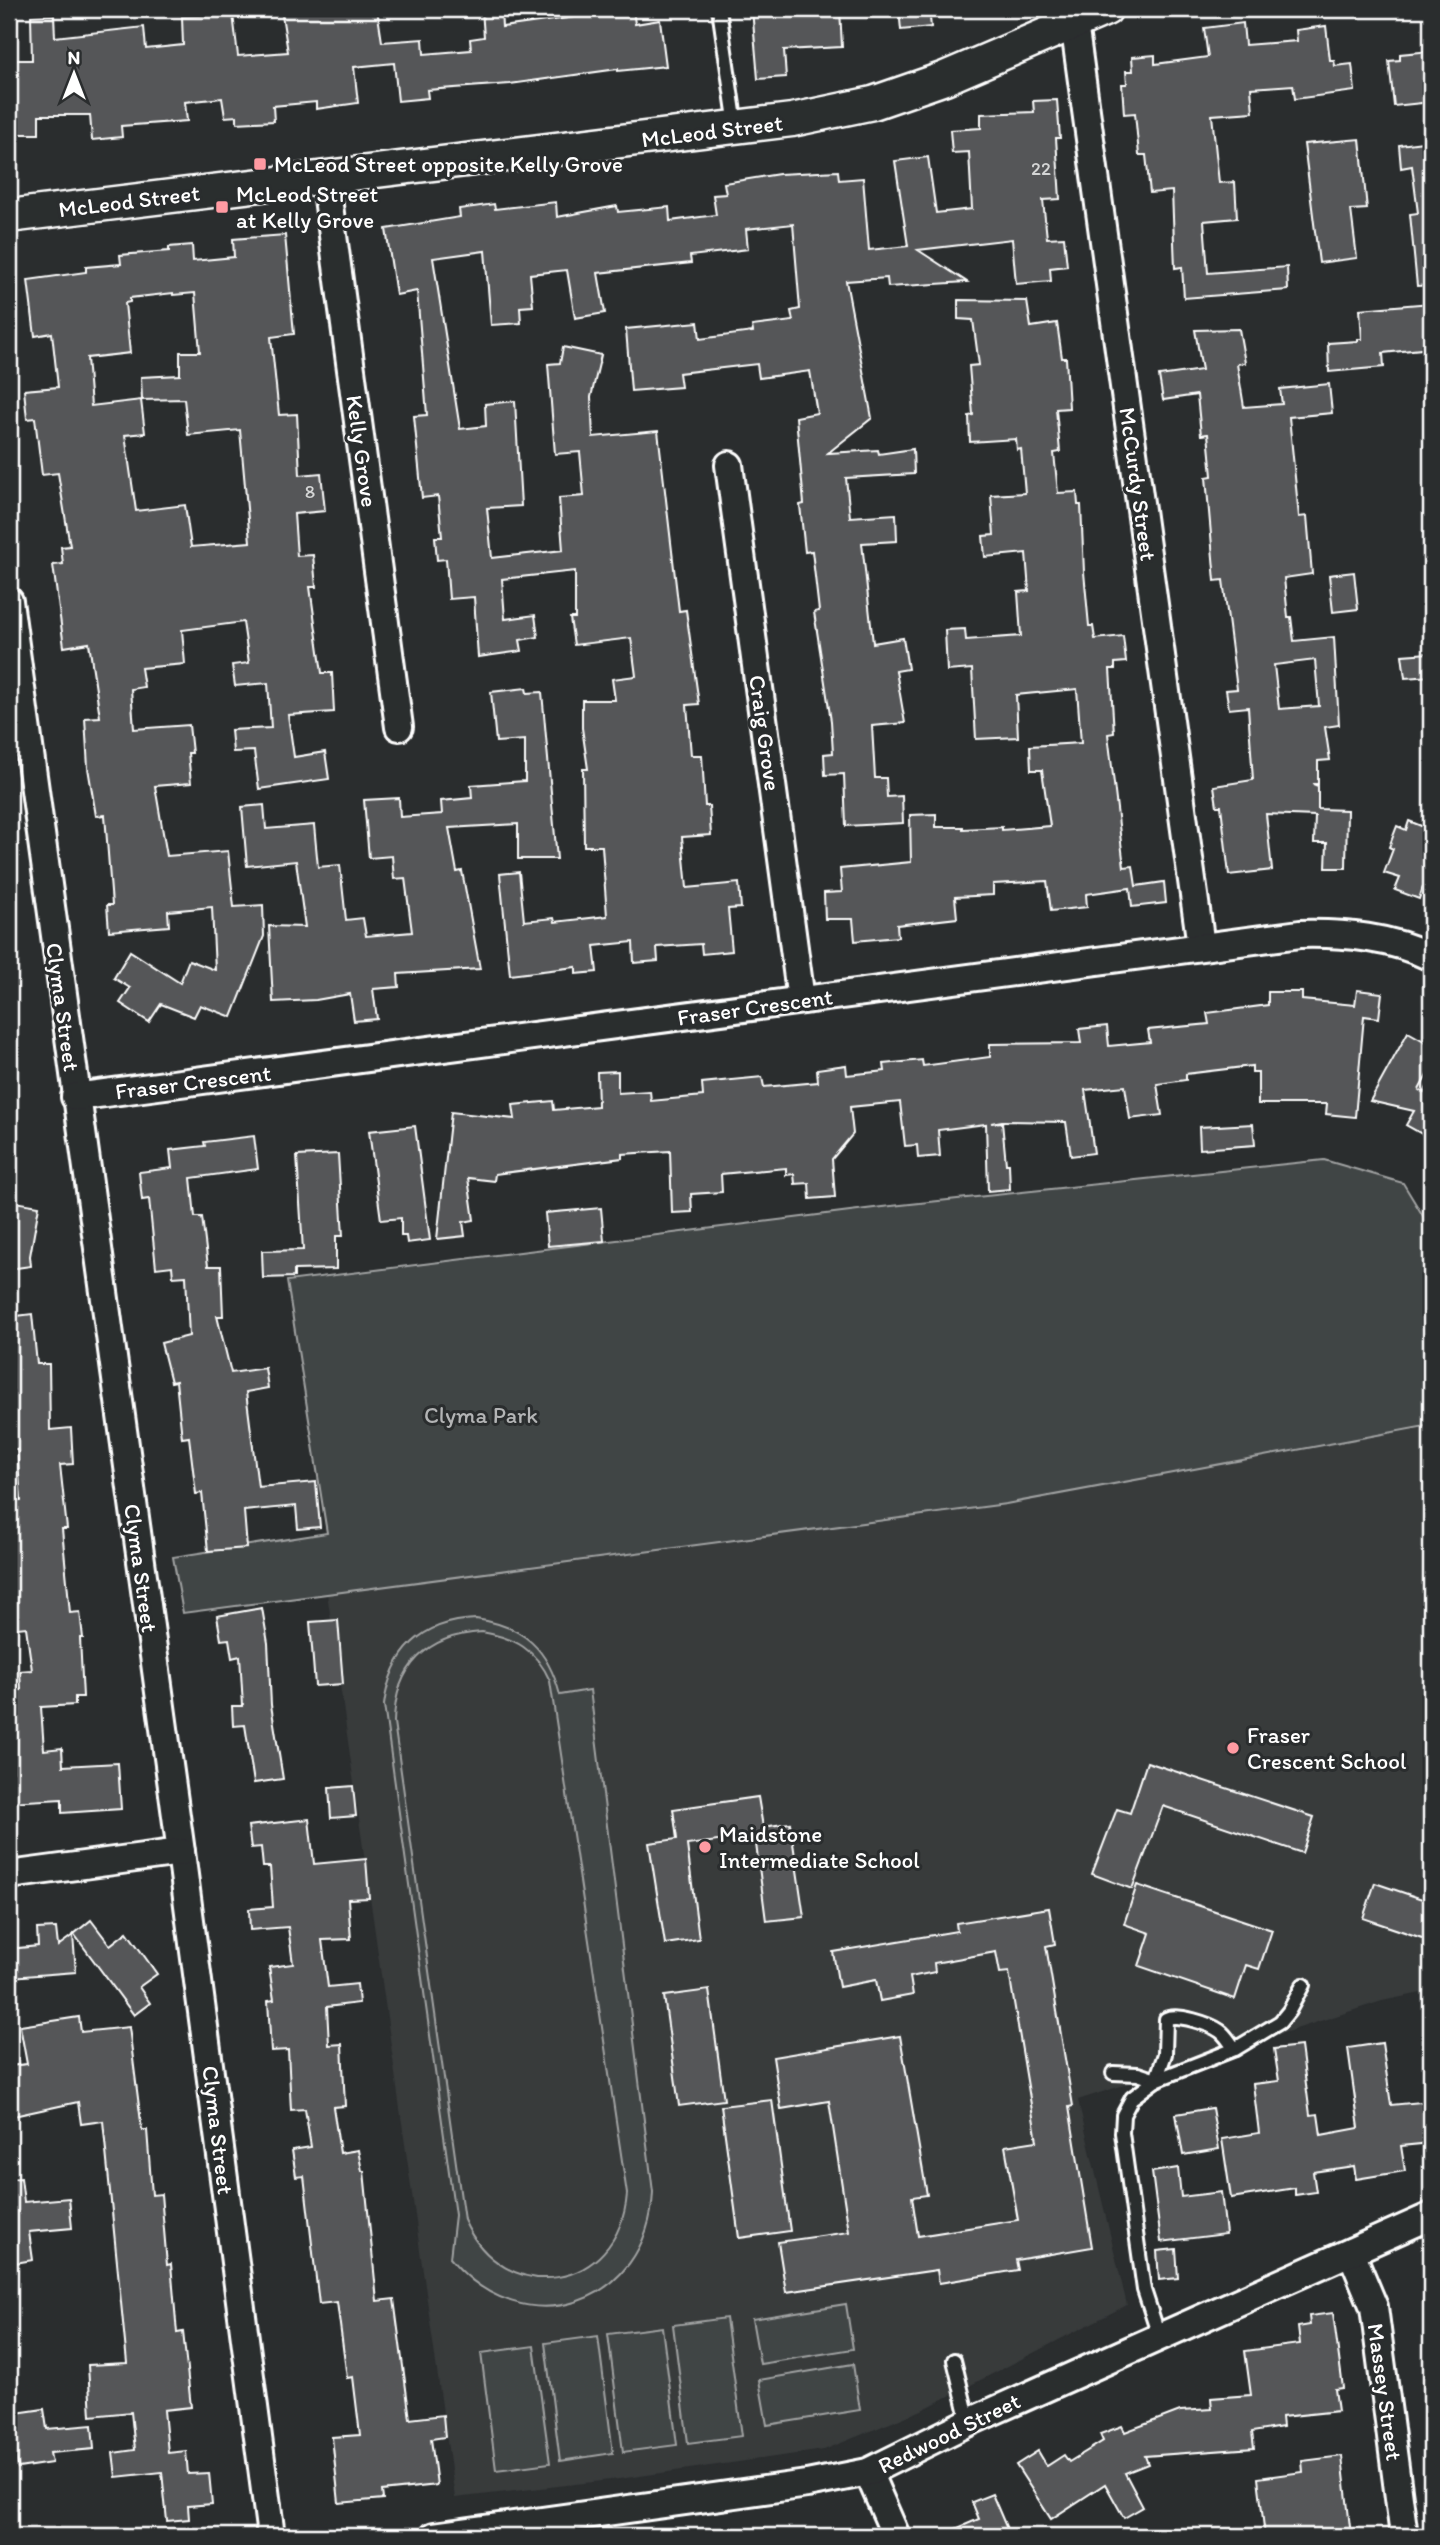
<svg xmlns="http://www.w3.org/2000/svg" width="1440" height="2545" font-family="Itim,sans-serif">
	<style>
		.built { fill: #373a3b }
		.green { fill: #414445; stroke: #a0a2a2; stroke-width: 2; fill-rule: evenodd }
		.building { fill: #555758; stroke: #fff; stroke-width: 2; fill-rule: evenodd }
		.lines { fill: none; stroke-linecap: round; stroke-linejoin: round }
		.service-casing { stroke: #fff; stroke-width: 18 }
		.minor-casing { stroke: #fff; stroke-width: 32 }
		.tertiary-casing { stroke: #fff; stroke-width: 37 }
		.service { stroke: #2a2d2e; stroke-width: 12 }
		.minor { stroke: #2a2d2e; stroke-width: 26 }
		.tertiary { stroke: #2a2d2e; stroke-width: 32 }
		.poi-dot { fill: #ff9aa2; stroke: #2a2d2e; stroke-width: 2.5 }
		.labels { text-anchor: middle; dominant-baseline: central; stroke-width: 6; stroke-linejoin: round; paint-order: stroke }
		.number-label { font-size: 19px; fill: #d4d5d5 }
		.street-label { font-size: 23px; fill: #fff; stroke: #2a2d2e }
		.poi-label { font-size: 23px; fill: #fff; stroke: #2a2d2e; text-anchor: start }
		.park-label { font-size: 23px; fill: #b3b4b5; stroke: #2a2d2e }
	</style>
	<rect width="100%" height="100%" fill="#2a2d2e"/>
	<filter id="ink" filterUnits="userSpaceOnUse"><feTurbulence type="fractalNoise" baseFrequency=".0143" numOctaves="2"/><feDisplacementMap in="SourceGraphic" scale="14" xChannelSelector="R" yChannelSelector="G"/><feConvolveMatrix kernelMatrix="1 2 1 2 8 2 1 2 1" color-interpolation-filters="sRGB"/></filter>
	<g filter="url(#ink)">
		<polygon class="built" points="1431,1425 1431,1991 1382,2001 1078,2100 1127,2305 922,2410 824,2450 619,2479 455,2498 327,1593 1006,1504"/>
		<g class="green">
			<polygon points="1324,1160 1403,1183 1431,1229 1431,1425 1006,1504 183,1613 173,1557 327,1533 287,1281 882,1207"/>
			<path d="M476,1619C524,1626 548,1649 560,1695L590,1690L653,2192C648,2307 522,2347 450,2258L455,2215L384,1705C391,1651 422,1621 476,1619ZM482,1632C515,1638 536,1649 550,1681L627,2194C619,2292 504,2309 464,2220L394,1722C395,1667 427,1635 482,1632Z"/>
			<polygon points="846,2304 853,2349 760,2364 752,2319"/>
			<polygon points="726,2318 742,2436 688,2443 673,2325"/>
			<polygon points="662,2327 677,2445 623,2452 608,2334"/>
			<polygon points="598,2336 613,2453 560,2461 545,2343"/>
			<polygon points="534,2346 550,2463 496,2470 481,2353"/>
			<polygon points="853,2364 860,2410 767,2425 759,2380"/>
		</g>
		<g class="building">
			<polygon points="281,9 377,9 382,42 423,39 424,54 471,50 470,39 484,37 482,9 501,9 502,27 633,9 635,24 660,20 666,66 618,71 618,69 510,84 427,90 428,98 398,101 394,63 354,67 358,103 316,109 316,102 273,106 274,121 237,123 237,116 225,117 222,98 185,102 187,121 121,126 122,137 92,140 90,115 39,115 39,134 12,134 13,60 32,60 31,16 54,15 55,37 144,27 146,49 183,45 182,17 233,14 238,56 288,52"/>
			<polygon points="752,9 840,9 842,47 784,50 786,77 758,79"/>
			<polygon points="899,9 929,9 931,27 901,30"/>
			<polygon points="1243,23 1245,45 1297,41 1296,30 1326,26 1330,60 1334,60 1335,66 1352,64 1355,91 1295,99 1293,85 1251,88 1253,112 1212,115 1219,183 1235,182 1237,218 1204,221 1208,273 1287,267 1288,290 1184,298 1182,267 1175,268 1172,191 1150,193 1146,155 1139,155 1135,113 1124,114 1122,84 1127,84 1126,71 1133,71 1132,57 1155,55 1155,64 1208,57 1204,28"/>
			<polygon points="1431,51 1431,102 1394,106 1389,61 1400,60 1400,54"/>
			<polygon points="1057,100 1060,138 1056,138 1060,199 1043,200 1047,238 1064,237 1067,266 1050,268 1051,281 1016,284 1012,239 918,250 967,282 888,287 887,278 846,281 872,418 828,453 878,450 879,454 913,449 914,474 846,478 850,517 896,514 897,541 862,543 873,643 903,638 908,669 896,671 905,723 872,726 875,778 886,778 887,797 902,796 903,823 846,826 844,774 825,775 824,754 833,753 831,721 814,612 819,611 812,551 805,552 800,505 804,504 796,417 817,413 810,371 759,378 757,364 679,373 681,387 631,391 626,329 698,322 700,339 753,332 752,326 793,321 791,311 800,309 793,224 746,229 748,249 690,256 691,263 598,273 605,313 575,318 567,270 530,274 533,306 520,307 521,323 491,325 485,251 433,258 460,429 486,426 485,404 515,401 521,506 487,508 492,558 563,550 559,498 584,496 580,452 555,454 548,364 560,363 563,347 601,355 591,397 593,437 658,431 679,611 686,610 699,704 687,705 691,755 702,755 705,806 709,806 711,835 682,837 687,888 739,883 741,908 728,909 732,951 702,954 701,944 657,947 658,961 634,963 633,942 594,946 597,972 576,974 576,967 510,975 500,874 519,872 524,921 554,918 555,922 607,916 602,846 584,846 583,769 588,769 582,728 582,700 615,700 612,679 636,676 631,638 574,645 570,618 575,618 575,571 502,579 505,619 535,615 538,637 520,640 522,651 478,657 474,597 449,599 446,559 437,560 435,537 442,537 438,496 422,498 414,416 427,415 417,291 396,295 386,229 460,217 459,209 494,204 495,209 556,202 557,217 617,206 618,212 669,207 670,221 716,215 713,195 726,194 724,183 779,174 838,171 839,180 863,178 869,250 908,246 895,161 928,157 936,213 972,209 969,152 952,153 950,130 981,128 981,114 1034,112 1033,101"/>
			<polygon points="1360,139 1367,209 1351,210 1357,258 1319,263 1304,144"/>
			<polygon points="1431,141 1431,285 1417,286 1410,214 1418,213 1412,166 1401,168 1399,145"/>
			<path d="M285,235L294,334L271,337L279,415L297,414L300,475L321,473L325,511L294,514L297,556L313,555L316,587H310L322,673H332L334,712L288,715L294,757L325,752L329,779L259,789L254,751L233,752L231,730L271,728L268,683L235,686L232,665L249,663L243,622L182,630L185,664L141,668L144,687L131,689L134,729L189,725L192,753H188L191,783L155,786L167,856L228,851L234,907L263,905L264,936L232,1017L200,1005L194,1017L161,1004L149,1022L120,1003L130,988L114,978L130,951L180,983L189,960L215,970L212,907L168,911L169,926L109,931L107,905H112L105,815L96,816L88,768L85,718L100,717L89,643L64,647L53,565L63,564L61,547L70,546L58,473L42,475L35,418L27,419L24,390L58,387L52,333L35,336L28,280L86,272V267L121,264L120,255L169,251V247L192,245L193,261L234,257L233,239ZM173,293V295L195,293L200,352H180V375L141,377L142,400L184,399L188,435L240,430L250,542L191,547L185,505L136,511L125,435L145,433L141,400L91,406L87,358L130,353L125,303L130,302V298Z"/>
			<polygon points="958,300 1027,301 1031,327 1057,323 1062,358 1066,358 1069,408 1056,409 1060,452 1054,453 1058,493 1077,492 1078,505 1081,505 1084,572 1089,626 1093,626 1095,639 1123,636 1126,662 1115,663 1115,669 1110,669 1114,733 1108,734 1124,867 1133,866 1136,886 1164,882 1166,903 1132,907 1130,888 1086,894 1087,907 1051,911 1047,881 993,884 993,895 955,897 957,918 897,925 898,937 855,941 853,919 825,919 824,893 842,892 840,869 911,862 910,815 936,814 936,827 963,827 963,829 1002,827 1002,830 1050,826 1042,770 1031,770 1030,746 1081,743 1077,689 1016,695 1018,737 976,739 972,669 947,671 945,630 965,629 966,640 1021,636 1018,592 1029,591 1026,553 985,557 983,536 994,535 991,495 1025,493 1021,449 1017,450 1016,439 970,442 969,416 973,415 969,366 979,365 973,320 958,319"/>
			<polygon points="1431,303 1431,348 1383,353 1384,367 1329,372 1328,343 1358,341 1358,339 1362,339 1360,309"/>
			<path d="M1239,329L1245,363L1237,364L1244,407L1282,404L1280,389L1329,384L1332,413L1289,417L1299,517L1307,516L1312,574L1284,578L1288,617H1291L1294,641L1334,637L1339,725L1325,727L1330,760L1318,761V784H1313L1318,786V809L1347,810L1346,868H1326L1327,843H1314L1315,816L1266,814L1272,870L1229,875L1221,806H1217L1214,786L1253,780L1248,707L1229,709L1226,690L1237,689L1223,580L1215,581L1206,477L1212,476L1208,434L1201,435L1197,395L1163,400L1159,376L1202,370L1195,330ZM1315,660L1319,706L1279,709L1274,665Z"/>
			<polygon points="1354,572 1358,609 1333,612 1329,575"/>
			<polygon points="1429,653 1431,676 1405,678 1402,655"/>
			<polygon points="526,688 527,693 542,692 557,859 518,859 518,824 449,828 457,872 462,871 480,969 398,974 399,987 373,989 377,1019 354,1021 350,994 316,1000 273,1002 269,926 305,927 296,861 247,866 242,807 264,805 266,829 314,825 318,867 340,865 346,920 363,918 366,936 412,932 405,878 394,879 392,856 369,858 364,800 399,798 400,817 442,814 441,801 472,798 471,785 525,781 525,740 496,742 491,692"/>
			<polygon points="1409,821 1431,830 1431,890 1423,887 1419,899 1395,890 1400,878 1384,873 1393,849 1389,847 1397,826 1406,830"/>
			<polygon points="1357,990 1382,993 1379,1018 1364,1016 1355,1117 1326,1114 1327,1104 1258,1104 1258,1072 1252,1072 1252,1066 1186,1074 1186,1080 1157,1084 1162,1115 1130,1119 1125,1086 1085,1090 1094,1153 1071,1156 1066,1122 1002,1121 991,1123 1002,1122 1006,1164 1009,1164 1010,1189 988,1191 986,1124 938,1130 940,1156 918,1158 917,1145 905,1146 900,1102 850,1107 853,1134 832,1159 835,1197 810,1199 809,1183 795,1184 794,1174 786,1175 786,1168 721,1174 722,1192 691,1194 692,1212 672,1213 670,1151 622,1154 622,1158 495,1174 494,1181 468,1178 474,1220 463,1222 465,1236 437,1239 451,1112 515,1119 513,1105 553,1101 554,1110 598,1106 597,1072 618,1071 618,1093 650,1091 651,1101 703,1096 702,1083 762,1077 764,1087 818,1082 817,1069 846,1065 847,1075 885,1071 884,1064 922,1060 923,1066 990,1057 990,1044 1081,1043 1079,1029 1107,1026 1109,1046 1150,1042 1148,1030 1209,1024 1207,1013 1268,1005 1268,992 1302,992 1302,1000 1355,1005"/>
			<polygon points="1408,1032 1431,1045 1431,1068 1419,1090 1424,1093 1431,1079 1431,1139 1406,1125 1414,1111 1370,1101"/>
			<polygon points="1253,1124 1255,1145 1200,1149 1199,1127"/>
			<polygon points="415,1126 430,1240 407,1243 406,1236 401,1236 401,1218 381,1220 369,1131"/>
			<polygon points="254,1136 258,1169 191,1178 195,1217 202,1217 208,1266 221,1266 223,1316 217,1316 231,1373 265,1368 268,1388 246,1392 258,1487 316,1482 320,1527 298,1529 296,1506 244,1511 247,1548 208,1551 202,1493 196,1494 189,1437 182,1438 176,1381 171,1382 161,1343 189,1336 186,1276 173,1277 172,1266 156,1268 149,1199 142,1200 139,1172 172,1168 170,1150 205,1146 204,1142"/>
			<polygon points="338,1154 343,1236 336,1236 336,1269 294,1270 294,1277 263,1278 262,1251 303,1250 297,1156"/>
			<polygon points="9,1201 39,1206 30,1256 31,1266 9,1269"/>
			<polygon points="601,1208 604,1241 548,1246 545,1213"/>
			<polygon points="32,1314 37,1364 49,1364 50,1430 71,1428 73,1464 60,1465 67,1529 62,1529 70,1613 80,1612 83,1638 80,1638 83,1697 75,1697 75,1705 41,1707 44,1750 62,1748 63,1766 118,1763 121,1809 62,1813 62,1799 9,1802 9,1772 13,1771 9,1691 21,1690 20,1671 32,1670 26,1627 9,1629 9,1545 12,1545 9,1503 21,1501 17,1449 9,1449 9,1424 13,1424 12,1356 9,1357 9,1317"/>
			<polygon points="262,1608 268,1643 271,1705 283,1779 254,1783 245,1725 233,1726 232,1706 243,1706 240,1656 232,1658 229,1639 221,1640 217,1616"/>
			<polygon points="338,1620 343,1684 315,1686 310,1622"/>
			<polygon points="1147,1762 1314,1817 1302,1853 1163,1806 1132,1889 1092,1874 1117,1809 1130,1813"/>
			<polygon points="353,1786 356,1816 331,1818 329,1788"/>
			<polygon points="758,1797 763,1827 790,1823 804,1917 766,1921 755,1836 687,1845 699,1939 665,1944 649,1843 677,1839 673,1809"/>
			<polygon points="309,1819 314,1864 366,1859 369,1898 348,1899 351,1939 322,1940 328,1987 357,1984 359,2003 327,2007 329,2045 342,2044 345,2106 333,2107 340,2153 358,2150 362,2171 364,2171 377,2301 394,2299 410,2419 443,2415 445,2437 431,2439 437,2485 382,2491 383,2499 339,2503 332,2437 360,2435 353,2377 347,2378 337,2302 319,2304 304,2176 296,2177 292,2150 311,2147 305,2109 291,2110 288,2050 271,2051 268,2001 274,2000 269,1967 293,1964 288,1927 250,1930 249,1909 273,1907 270,1867 263,1867 261,1847 251,1848 248,1826"/>
			<polygon points="1375,1883 1431,1902 1431,1941 1363,1918"/>
			<polygon points="1137,1885 1272,1930 1259,1969 1246,1965 1235,1999 1139,1966 1150,1933 1124,1924"/>
			<polygon points="1049,1908 1055,1944 1046,1946 1073,2106 1069,2107 1092,2247 1016,2260 1018,2270 939,2283 937,2270 786,2292 778,2242 849,2232 829,2101 781,2109 773,2057 900,2036 927,2195 912,2197 918,2236 1018,2220 1005,2146 1037,2141 1009,1972 1000,1973 996,1952 934,1963 935,1972 910,1977 913,1995 880,2001 876,1980 839,1987 833,1952 957,1931 956,1923"/>
			<polygon points="91,1920 110,1945 127,1932 157,1974 139,1987 150,2003 134,2015 74,1934"/>
			<polygon points="56,1928 58,1946 73,1935 76,1972 11,1977 9,1949 38,1946 37,1929"/>
			<polygon points="709,1990 724,2100 679,2106 664,1996"/>
			<polygon points="79,2017 81,2032 129,2027 142,2130 147,2130 152,2195 161,2194 167,2265 171,2264 177,2333 183,2332 185,2350 191,2407 164,2410 168,2453 186,2451 188,2474 209,2473 212,2504 188,2506 189,2519 167,2521 162,2472 116,2477 113,2453 135,2450 131,2412 91,2416 88,2365 127,2363 103,2121 81,2124 78,2102 9,2117 9,2066 27,2064 20,2026"/>
			<polygon points="1382,2043 1391,2105 1431,2101 1431,2143 1401,2146 1405,2171 1356,2179 1354,2166 1313,2172 1316,2192 1295,2195 1295,2188 1231,2198 1222,2139 1259,2133 1253,2084 1279,2081 1274,2049 1301,2046 1310,2115 1318,2114 1321,2135 1359,2128 1348,2048"/>
			<polygon points="772,2100 790,2231 739,2238 721,2106"/>
			<polygon points="1212,2108 1219,2149 1183,2155 1176,2114"/>
			<polygon points="1178,2168 1181,2197 1221,2192 1226,2234 1161,2242 1152,2172"/>
			<polygon points="21,2178 24,2202 69,2198 72,2228 29,2232 33,2260 9,2264 9,2179"/>
			<polygon points="1176,2249 1178,2278 1159,2280 1157,2251"/>
			<polygon points="1333,2313 1343,2388 1335,2389 1338,2411 1282,2417 1283,2427 1252,2432 1254,2448 1145,2456 1148,2464 1125,2473 1143,2507 1124,2518 1105,2484 1051,2519 1016,2465 1038,2451 1047,2466 1064,2455 1069,2462 1103,2441 1100,2434 1122,2426 1125,2432 1180,2411 1212,2409 1211,2398 1251,2395 1245,2351 1300,2344 1298,2327 1310,2325 1309,2316"/>
			<polygon points="44,2409 47,2429 92,2425 94,2449 50,2453 52,2463 18,2468 9,2414"/>
			<polygon points="1342,2456 1351,2536 1265,2536 1258,2478 1303,2472 1302,2461"/>
			<polygon points="992,2494 1010,2536 939,2536 979,2519 972,2502"/>
		</g>
		<g class="lines">
			<defs>
				<g id="service">
					<polyline points="719,9 736,126"/>
					<polyline points="1113,2073 1138,2074 1156,2080"/>
					<path d="M1156,2080L1165,2054L1166,2019C1177,2013 1210,2024 1220,2031C1226,2035 1230,2043 1235,2049"/>
					<polyline points="1159,2336 1144,2290 1122,2133 1123,2115 1132,2098 1156,2080 1235,2049 1280,2022 1289,2011 1303,1985"/>
					<polyline points="954,2360 969,2422"/>
				</g>
				<g id="minor">
					<polyline points="1074,23 1201,946"/>
					<polyline points="325,176 399,727"/>
					<polyline points="729,465 801,1000"/>
					<polyline points="9,601 181,1852 271,2536"/>
					<path d="M75,1097L1300,934C1345,933 1390,937 1431,957"/>
					<polyline points="9,1875 181,1852"/>
					<polyline points="1351,2252 1374,2307 1404,2536"/>
					<polyline points="868,2472 896,2536"/>
					<polyline points="434,2536 807,2484 868,2472 969,2422 1431,2216"/>
				</g>
				<polyline id="tertiary" points="9,216 792,120 873,103 945,78 1106,9"/>
			</defs>
			<use href="#service" class="service-casing"/>
			<use href="#minor" class="minor-casing"/>
			<use href="#tertiary" class="tertiary-casing"/>
			<use href="#service" class="service"/>
			<use href="#minor" class="minor"/>
			<use href="#tertiary" class="tertiary"/>
		</g>
	</g>
	<g class="poi-dot">
		<rect x="253" y="157" width="14" height="14" rx="3.5"/>
		<rect x="215" y="200" width="14" height="14" rx="3.5"/>
		<circle cx="1233" cy="1748" r="7"/>
		<circle cx="705" cy="1847" r="7"/>
	</g>
	<g class="labels">
		<g class="number-label">
			<text x="1041" y="168">22</text>
			<text x="310" y="491">8</text>
		</g>
		<g class="street-label">
			<text transform="translate(712 131) rotate(-7)">McLeod Street</text>
			<text transform="translate(129 201) rotate(-7)">McLeod Street</text>
			<text transform="translate(362 451) rotate(82)">Kelly Grove</text>
			<text transform="translate(1138 484) rotate(82)">McCurdy Street</text>
			<text transform="translate(765 733) rotate(82)">Craig Grove</text>
			<text transform="translate(63 1007) rotate(82)">Clyma Street</text>
			<text transform="translate(755 1007) rotate(-8)">Fraser Crescent</text>
			<text transform="translate(193 1082) rotate(-7)">Fraser Crescent</text>
			<text transform="translate(141 1568) rotate(82)">Clyma Street</text>
			<text transform="translate(218 2130) rotate(83)">Clyma Street</text>
			<text transform="translate(1385 2392) rotate(82)">Massey Street</text>
			<text transform="translate(949 2433) rotate(-26)">Redwood Street</text>
		</g>
		<g class="poi-label">
			<text x="274" y="164">McLeod Street opposite Kelly Grove</text>
			<text x="236" y="194">McLeod Street<tspan x="236" dy="26">at Kelly Grove</tspan></text>
			<text x="1247" y="1735">Fraser<tspan x="1247" dy="26">Crescent School</tspan></text>
			<text x="719" y="1834">Maidstone<tspan x="719" dy="26">Intermediate School</tspan></text>
		</g>
		<g class="park-label">
			<text x="481" y="1415">Clyma Park</text>
		</g>
	</g>
	<rect width="1440" height="2545" fill="none" stroke="#2a2d2e" stroke-width="35"/>
	<rect x="18" y="18" width="1405" height="2510" fill="none" stroke="#fff" stroke-width="2.5" filter="url(#ink)"/>
	<g transform="translate(74 74)" stroke="#2a2d2e" stroke-width="5" paint-order="stroke">
	<path d="M0-5L12 26L0 18L-12 26Z" fill="#ffffff"/>
	<text y="-10" font-size="19" font-weight="bold" text-anchor="middle" fill="#ffffff">N</text>
	</g>
</svg>
